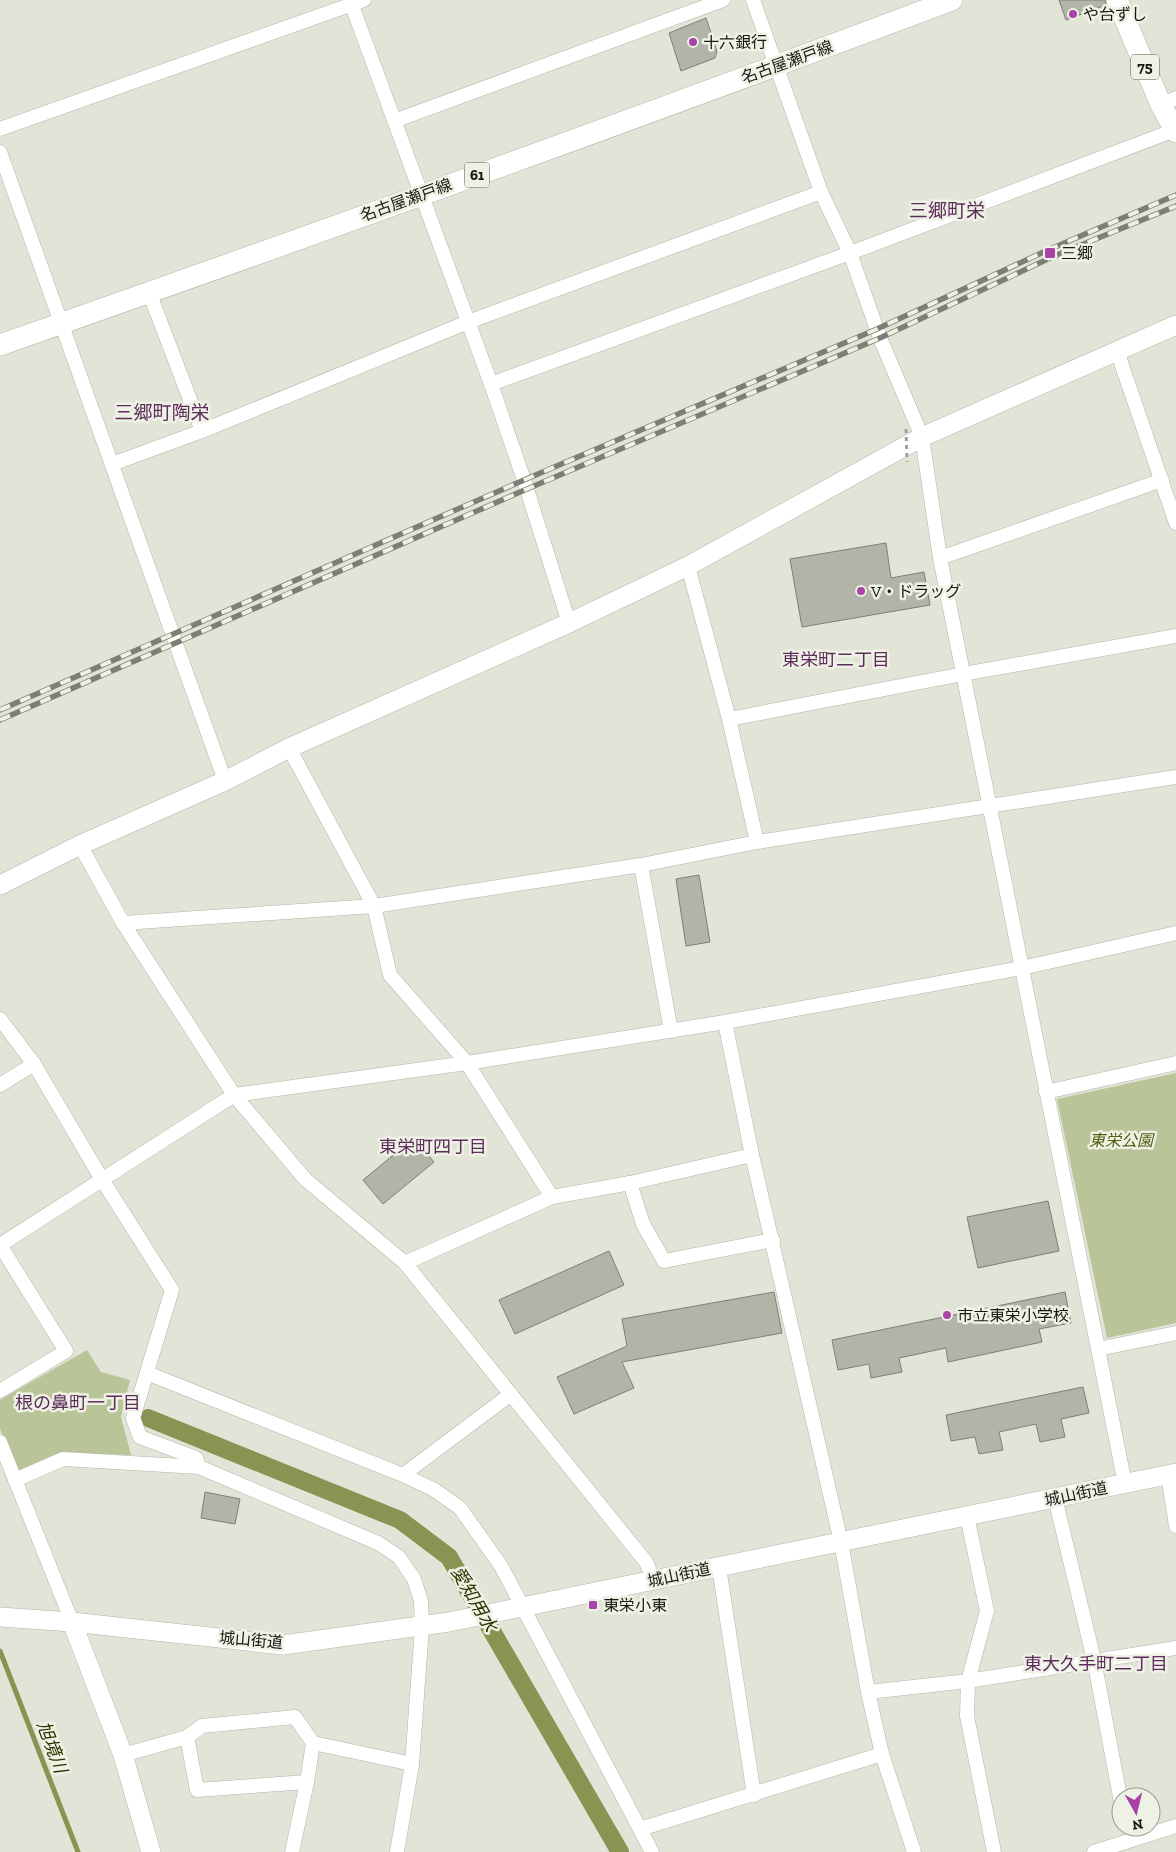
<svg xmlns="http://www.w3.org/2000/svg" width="1176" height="1852" font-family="'Zilla Slab','Noto Sans JP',serif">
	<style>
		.green { fill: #bac499 }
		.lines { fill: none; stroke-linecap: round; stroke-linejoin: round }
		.stream { stroke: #889552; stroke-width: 5 }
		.canal { stroke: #889552; stroke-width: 18 }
		.building { fill: #b1b4a7; stroke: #7d8073 }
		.street-casing { stroke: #b3b6a9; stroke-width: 15 }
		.secondary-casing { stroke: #b3b6a9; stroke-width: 20 }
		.primary-casing { stroke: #b3b6a9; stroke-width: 22 }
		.street { stroke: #fff; stroke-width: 14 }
		.secondary { stroke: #fff; stroke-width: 19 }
		.primary { stroke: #fff; stroke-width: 21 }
		.rail-casing { stroke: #7d7f76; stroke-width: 5.5 }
		.rail { stroke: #eef2e4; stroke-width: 4; stroke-dasharray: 11; stroke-linecap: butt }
		.path-bridge { stroke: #9ea096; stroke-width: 3; stroke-dasharray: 4 4; stroke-linecap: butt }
		.poi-dot { fill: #a943a8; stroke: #eef2e4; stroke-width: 2 }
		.labels { text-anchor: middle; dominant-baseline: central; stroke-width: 5; stroke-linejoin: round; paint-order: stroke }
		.shield { fill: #eef2e4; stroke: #585952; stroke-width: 1 }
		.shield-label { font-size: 15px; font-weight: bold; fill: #171814 }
		.poi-label { font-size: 16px; fill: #171814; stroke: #eef2e4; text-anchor: start }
		.street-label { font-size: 16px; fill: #171814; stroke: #eef2e4 }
		.park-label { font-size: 16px; font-style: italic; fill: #535f12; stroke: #eef2e4 }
		.neighbourhood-label { font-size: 18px; fill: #5e2c5d; stroke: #eef2e4 }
		.water-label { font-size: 18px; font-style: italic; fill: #2c3300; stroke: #eef2e4 }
		.quarter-label { font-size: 19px; fill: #5e2c5d; stroke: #eef2e4 }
	</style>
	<rect width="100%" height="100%" fill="#e1e4d7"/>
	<g class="green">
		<polygon points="1176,1073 1176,1323 1107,1338 1057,1099"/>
		<polygon points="87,1350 101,1372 130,1380 121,1417 131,1455 69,1453 18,1472 0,1429 0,1400"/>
	</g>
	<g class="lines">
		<polyline class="stream" points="0,1651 78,1852"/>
		<polyline class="canal" points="148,1418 400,1520 449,1557 620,1852"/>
	</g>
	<g class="building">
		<polygon points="1059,0 1105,0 1106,5 1066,20"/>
		<polygon points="706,18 717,51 715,58 681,71 669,33"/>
		<polygon points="886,543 891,578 924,572 930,605 802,627 790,559"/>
		<polygon points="699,875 710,942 686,946 676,879"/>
		<polygon points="414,1138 434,1162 383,1204 363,1180"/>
		<polygon points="1048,1201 1059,1251 978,1268 967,1217"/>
		<polygon points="609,1251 624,1285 515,1334 499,1300"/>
		<polygon points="774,1292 782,1333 622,1362 634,1388 574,1414 557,1377 627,1346 622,1319"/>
		<polygon points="1065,1292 1071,1323 1039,1329 1042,1342 948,1362 946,1348 899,1358 902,1372 871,1378 869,1364 838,1370 832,1340"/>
		<polygon points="1083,1387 1089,1413 1061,1419 1065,1437 1040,1442 1036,1424 999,1432 1003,1450 979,1454 975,1437 951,1441 946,1415"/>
		<polygon points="205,1492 240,1499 235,1524 201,1518"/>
	</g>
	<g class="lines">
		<defs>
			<g id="street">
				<polyline points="350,0 491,384 524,480 569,623"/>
				<polyline points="753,0 821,192 850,253 880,338 922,437 940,558 1125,1484"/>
				<polyline points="1161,105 1176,98"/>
				<polyline points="394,121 723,0"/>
				<polyline points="0,129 364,0"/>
				<polyline points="0,152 225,781"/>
				<polyline points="149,292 202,431"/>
				<polyline points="1117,351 1176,523"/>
				<polyline points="491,384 850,253 1175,130"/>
				<polyline points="112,464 202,431 468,322 821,192"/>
				<polyline points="940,558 1162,480"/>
				<polyline points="688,566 729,719 757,842"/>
				<polyline points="729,719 963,674 1176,636"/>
				<polyline points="289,748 374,906 390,975 467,1063 552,1197"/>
				<polyline points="80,845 123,923 234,1095 305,1179 405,1263 646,1562 654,1580"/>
				<polyline points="641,865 671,1031"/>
				<polyline points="123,923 374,906 641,865 757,842 1176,777"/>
				<polyline points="0,1019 34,1064 103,1181 172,1290 133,1418 140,1437 196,1458 199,1467 378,1543 399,1557 414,1579 421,1601 422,1627 412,1764 397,1852"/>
				<polyline points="725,1022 752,1155 841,1542 868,1692 882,1754 914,1852"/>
				<polyline points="0,1085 34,1064"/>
				<polyline points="1046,1092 1176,1063"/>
				<polyline points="630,1183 643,1224 664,1261 773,1240"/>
				<polyline points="0,1245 234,1095 467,1063 725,1022 1022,968 1176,933"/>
				<polyline points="405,1263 552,1197 630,1183 752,1155"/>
				<polyline points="1098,1349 1176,1333"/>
				<polyline points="147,1373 403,1475 433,1489 460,1508 501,1566 652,1852"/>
				<polyline points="0,1391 66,1351 0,1245"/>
				<polyline points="0,1442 72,1622"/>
				<polyline points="403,1475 511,1394"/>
				<polyline points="1168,1475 1176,1526"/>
				<polyline points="15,1480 63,1459 199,1467"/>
				<polyline points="1055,1498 1094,1660 1121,1802"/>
				<polyline points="967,1516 987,1611 968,1681 967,1716 994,1852"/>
				<polyline points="719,1567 754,1795"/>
				<polyline points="868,1692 968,1681 1176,1648"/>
				<polyline points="187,1737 197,1790 307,1782"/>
				<polyline points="313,1743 412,1764"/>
				<polyline points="123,1755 187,1737 202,1726 295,1717 313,1743 307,1782 292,1852"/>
				<polyline points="640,1829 882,1754"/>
				<polyline points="1094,1852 1176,1826"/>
			</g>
			<g id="secondary">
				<polyline points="0,885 80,845 225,781 289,748 569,623 688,566 922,437 1176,325"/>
				<polyline points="0,1617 72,1622 283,1645 449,1622 1176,1473"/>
				<polyline points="72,1622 123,1755 151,1852"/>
			</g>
			<g id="primary">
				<polyline points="1117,0 1161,105 1176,132"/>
				<path d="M0,345C319,233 636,119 952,0"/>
			</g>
		</defs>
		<use href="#street" class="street-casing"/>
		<use href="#secondary" class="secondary-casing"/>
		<use href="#primary" class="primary-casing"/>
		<use href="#street" class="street"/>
		<use href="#secondary" class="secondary"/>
		<use href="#primary" class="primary"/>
		<defs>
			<g id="rail">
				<polyline points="0,710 524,480 877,329 1048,250 1176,195"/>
				<polyline points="0,720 527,489 880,338 1052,257 1176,206"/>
			</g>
		</defs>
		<use href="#rail" class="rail-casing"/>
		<use href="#rail" class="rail"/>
		<polyline class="path-bridge" points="906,429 907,462"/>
	</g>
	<g class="poi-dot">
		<circle cx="1073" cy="14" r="5"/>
		<circle cx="693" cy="42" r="5"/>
		<rect x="1044" y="247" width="12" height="12" rx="2.5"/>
		<circle cx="861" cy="591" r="5"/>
		<circle cx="947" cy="1315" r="5"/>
		<rect x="588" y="1600" width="10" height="10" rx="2.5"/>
	</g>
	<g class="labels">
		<g class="shield">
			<rect x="1131" y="54.5" width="28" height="25" rx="4"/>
			<rect x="464.5" y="162.5" width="25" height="25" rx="4"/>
		</g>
		<g class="shield-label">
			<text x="1145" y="67">75</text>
			<text x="477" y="175">61</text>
		</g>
		<g class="poi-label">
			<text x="1083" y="14">や台ずし</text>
			<text x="703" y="42">十六銀行</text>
			<text x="1061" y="253">三郷</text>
			<text x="871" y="591">V・ドラッグ</text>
			<text x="957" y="1315">市立東栄小学校</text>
			<text x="603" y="1605">東栄小東</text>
		</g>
		<g class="street-label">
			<text transform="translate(787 62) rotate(-20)">名古屋瀬戸線</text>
			<text transform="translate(406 200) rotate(-20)">名古屋瀬戸線</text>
			<text transform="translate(1076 1494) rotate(-12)">城山街道</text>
			<text transform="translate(679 1575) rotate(-12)">城山街道</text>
			<text transform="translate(251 1640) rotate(5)">城山街道</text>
		</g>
		<g class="park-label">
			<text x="1121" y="1140">東栄公園</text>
		</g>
		<g class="neighbourhood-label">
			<text x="836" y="660">東栄町二丁目</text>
			<text x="433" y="1147">東栄町四丁目</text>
			<text x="78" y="1403">根の鼻町一丁目</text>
			<text x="1096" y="1664">東大久手町二丁目</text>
		</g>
		<g class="water-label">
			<text transform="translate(474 1599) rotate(60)">愛知用水</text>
			<text transform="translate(52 1747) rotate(69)">旭境川</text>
		</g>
		<g class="quarter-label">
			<text x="947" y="210">三郷町栄</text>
			<text x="162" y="412">三郷町陶栄</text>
		</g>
	</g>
	<g transform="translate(1136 1812) rotate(172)"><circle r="24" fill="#eef2e4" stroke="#989b91"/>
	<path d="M0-4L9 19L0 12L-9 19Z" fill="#a943a8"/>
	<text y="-8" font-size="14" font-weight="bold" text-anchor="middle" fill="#171814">N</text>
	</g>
</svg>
